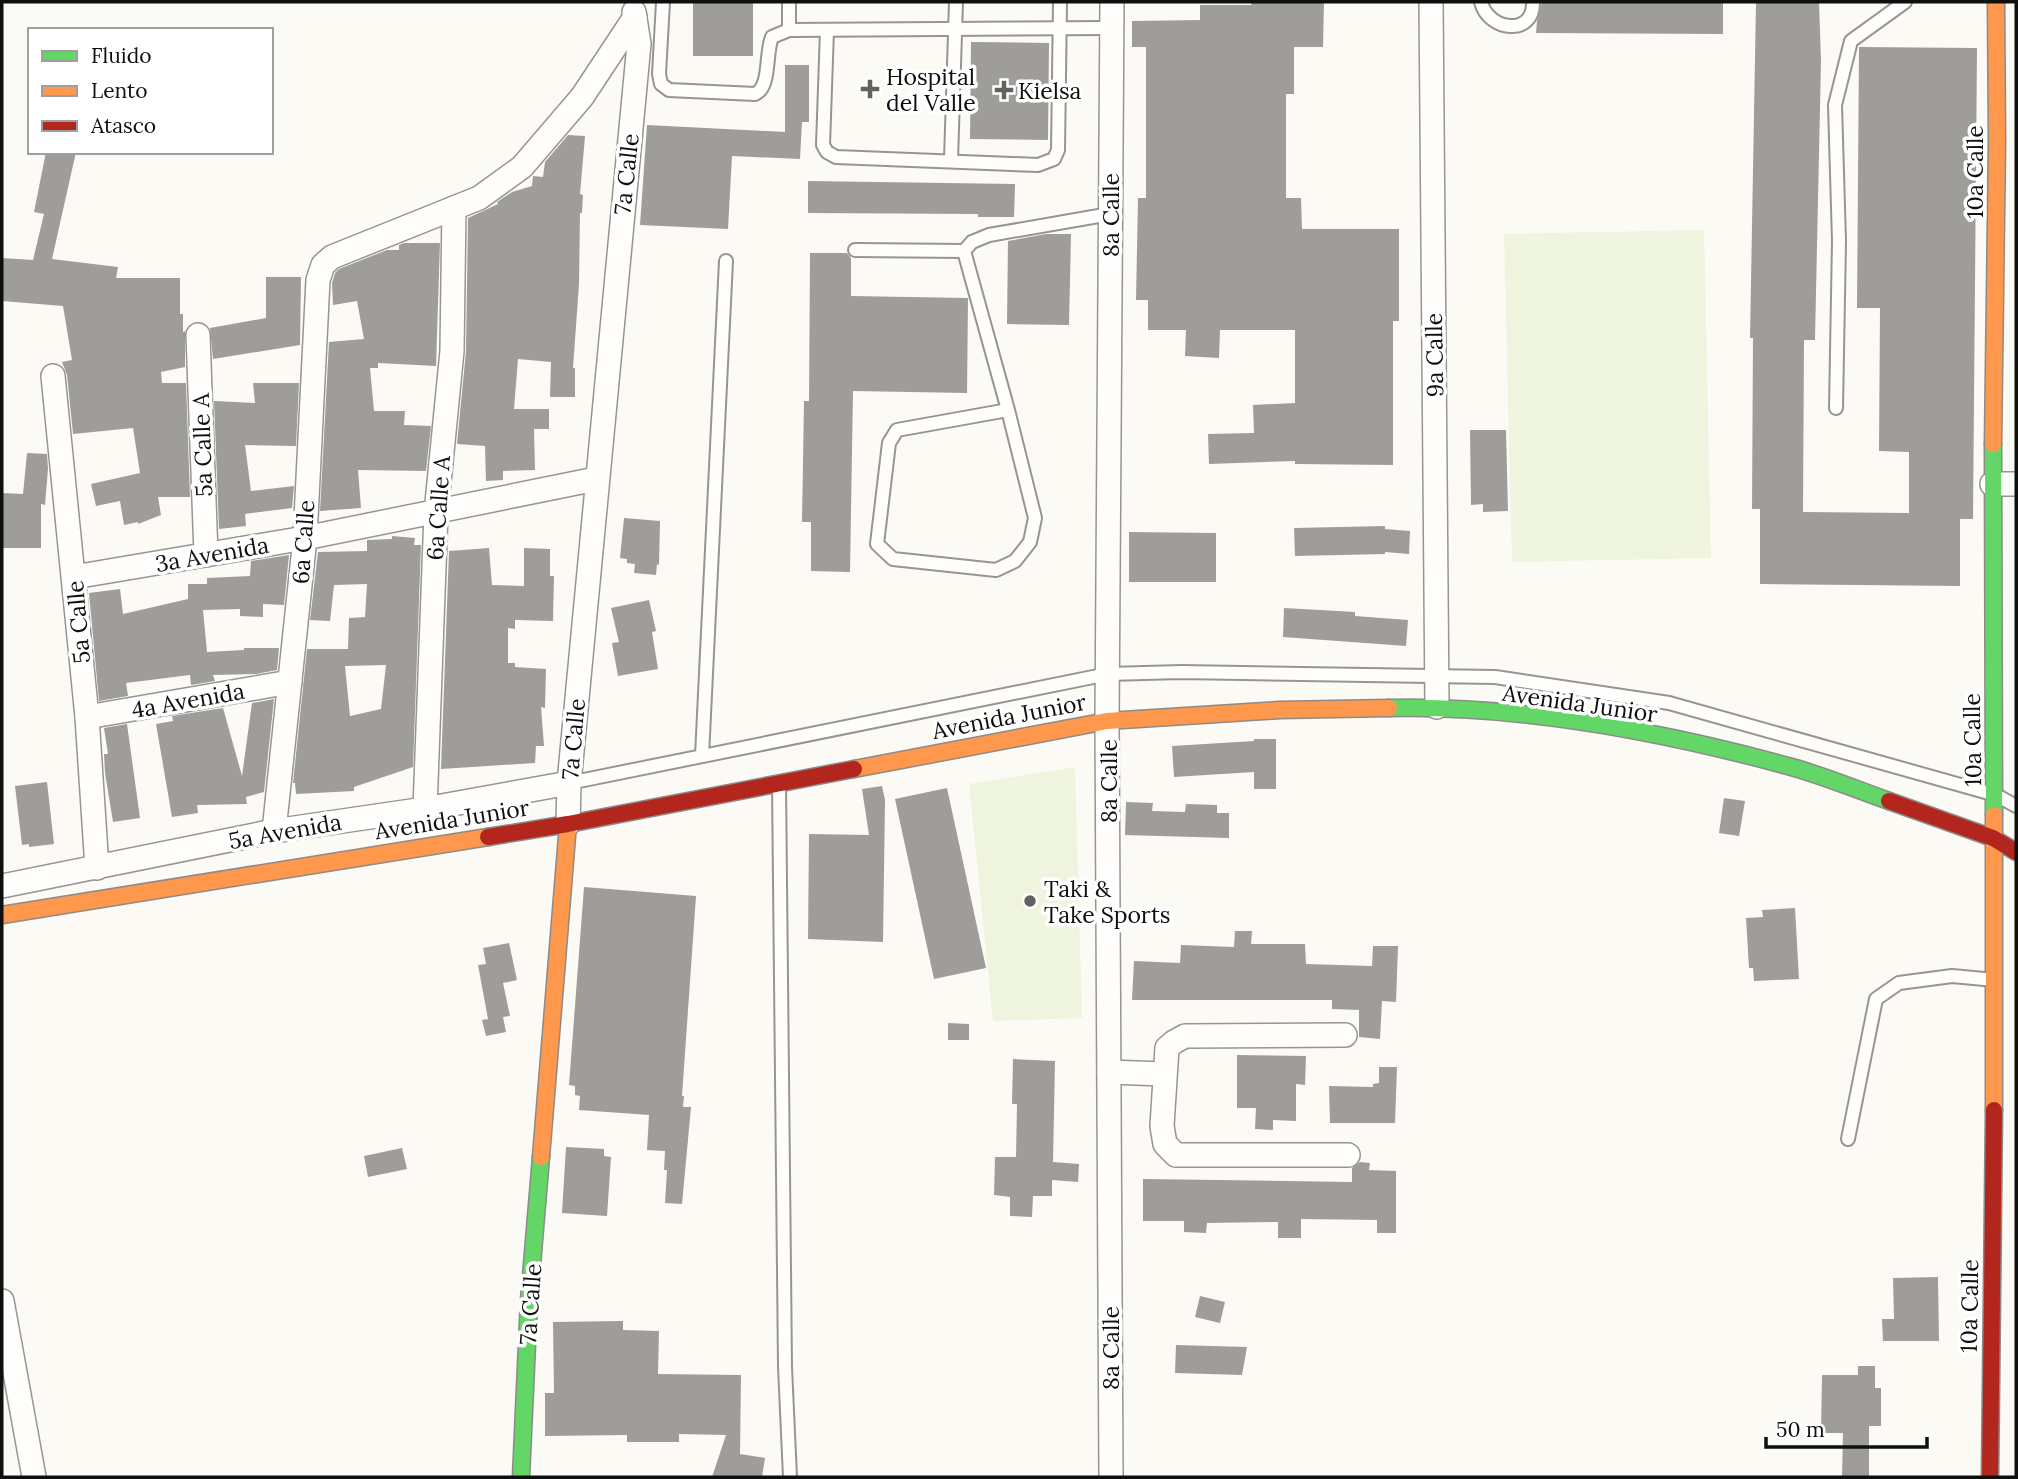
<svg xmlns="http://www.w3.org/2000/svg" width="2018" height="1479" font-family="Lora,serif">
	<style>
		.pitch { fill: #eef4de }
		.building { fill: #9f9d99; fill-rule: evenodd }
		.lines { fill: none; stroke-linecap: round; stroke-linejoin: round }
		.lane-casing { stroke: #969592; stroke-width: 16 }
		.street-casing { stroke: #969592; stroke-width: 26 }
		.fast-casing { stroke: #8c8b89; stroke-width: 19 }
		.slow-casing { stroke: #8c8b89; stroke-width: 19 }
		.jam-casing { stroke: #8c8b89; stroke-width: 19 }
		.lane { stroke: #fffefd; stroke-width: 12 }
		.street { stroke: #fffefd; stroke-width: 23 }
		.fast { stroke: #63d668; stroke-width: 16 }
		.slow { stroke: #ff974d; stroke-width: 16 }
		.jam { stroke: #b3261e; stroke-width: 16 }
		.poi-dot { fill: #62615f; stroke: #fff; stroke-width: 2.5 }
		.labels { text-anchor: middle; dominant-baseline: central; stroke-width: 7; stroke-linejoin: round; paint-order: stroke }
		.poi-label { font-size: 23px; fill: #0f0f0f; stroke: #fff; text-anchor: start }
		.street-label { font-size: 23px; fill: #0f0f0f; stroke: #fff }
	</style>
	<rect width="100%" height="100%" fill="#fcfaf4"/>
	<g class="pitch">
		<polygon points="1704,230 1711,558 1512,562 1504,234"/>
		<polygon points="1075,767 1082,1018 993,1021 969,784"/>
	</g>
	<g class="building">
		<rect x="693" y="2" width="60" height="54"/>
		<polygon points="1252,2 1324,2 1323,47 1294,47 1294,94 1286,94 1286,198 1301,198 1302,229 1399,229 1399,321 1393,321 1393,465 1295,464 1295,461 1209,464 1208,434 1254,433 1253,405 1295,403 1295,330 1220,330 1219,358 1185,356 1186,330 1148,330 1148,300 1136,300 1138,198 1146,198 1146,47 1132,47 1132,21 1200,20 1200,5 1251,5"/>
		<polygon points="1542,2 1723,2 1723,34 1536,33 1537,21"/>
		<polygon points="1756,2 1819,2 1821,61 1815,340 1804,340 1803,512 1909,513 1909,452 1879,451 1880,308 1857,308 1859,47 1977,48 1973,519 1960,519 1960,586 1760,584 1760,509 1752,509 1753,338 1750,338"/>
		<polygon points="971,42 1049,43 1048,140 970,139"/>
		<polygon points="785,65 809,65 809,122 802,122 800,159 732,156 728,229 640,225 647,125 785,132"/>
		<polygon points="568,135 585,136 580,194 583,195 582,213 580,213 579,284 573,368 575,368 575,397 550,397 551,362 518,359 514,409 549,409 549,429 534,429 535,470 503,471 503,480 486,481 485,446 457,444 466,351 468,218 498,204 497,202 512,192 532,186 533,176 543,177 545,162"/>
		<polygon points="46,152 76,152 52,259 118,267 116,278 180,278 180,314 183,314 183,332 185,331 185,367 161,372 162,383 186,383 190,497 158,497 161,515 138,524 138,522 124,525 120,501 96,506 91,484 140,473 133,428 73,434 67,375 62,362 72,360 63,306 2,301 2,258 33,260 44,214 34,212"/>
		<polygon points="808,181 1015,184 1014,217 978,217 978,214 808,213"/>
		<polygon points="1046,234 1071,234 1069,325 1007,324 1008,241"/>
		<polygon points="404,243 440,243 436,366 378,363 378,368 370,368 374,411 405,411 404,425 431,426 426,471 358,470 361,508 320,511 329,342 364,339 357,301 333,305 332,283 335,273 339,269 387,250 399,250 399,245"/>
		<polygon points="810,253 847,253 851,258 851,296 968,298 967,393 853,391 850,572 811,571 811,522 802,522 804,401 809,401"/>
		<polygon points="266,277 301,277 300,345 213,359 210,328 266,318"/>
		<polygon points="253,383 299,383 296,446 245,445 251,491 294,486 292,508 245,514 246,526 219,529 214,401 255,403"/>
		<polygon points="1470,430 1506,430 1508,511 1483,512 1483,504 1471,505"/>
		<polygon points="27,453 47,454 48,469 45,505 41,504 41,548 2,548 2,493 23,494"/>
		<polygon points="624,518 660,521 659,565 657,564 656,575 634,573 635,564 627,563 627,559 620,558"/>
		<polygon points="1385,526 1385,529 1410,531 1409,554 1385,552 1385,554 1295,556 1294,528"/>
		<polygon points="1129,532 1216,533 1216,582 1129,582"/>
		<path d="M392,536L415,538L414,545H421L413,767L354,787V791L296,794L295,783H293L307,649H348L349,618L365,617L367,584L334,585L330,621L310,620L318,552L367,551V540L392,539ZM386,665L381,709L350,716L345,666Z"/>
		<polygon points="489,548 492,585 524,586 524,548 550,549 550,576 554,576 553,621 515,620 515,629 508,628 508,663 515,663 515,667 546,669 545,708 541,707 544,746 536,746 535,763 441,769 449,551"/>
		<polygon points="289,555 284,605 263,604 263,617 240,616 240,609 203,610 207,652 244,650 244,648 279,648 277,670 256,674 213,675 215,681 191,685 190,675 126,683 128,696 99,701 89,593 120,589 123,614 188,599 188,584 207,584 207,578 250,576 251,561"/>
		<polygon points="649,600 656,631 652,632 658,669 618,676 612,643 619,642 611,608"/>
		<polygon points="1284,608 1355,612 1355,616 1408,620 1406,646 1283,637"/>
		<polygon points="274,699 264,792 246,797 247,804 197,805 198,813 172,817 156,724 173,721 172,716 223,708 242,776 252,703"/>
		<polygon points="127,724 140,818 113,822 105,773 104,754 108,754 104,728"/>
		<polygon points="1254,739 1276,739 1276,789 1254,789 1254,772 1174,777 1172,746 1254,741"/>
		<polygon points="47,782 54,844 29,847 29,844 22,845 15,786"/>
		<polygon points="882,786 885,800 883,942 808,939 809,834 869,835 862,789"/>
		<polygon points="947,788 986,968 934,979 895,799"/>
		<polygon points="1724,798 1745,801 1739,836 1719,833"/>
		<polygon points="1126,802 1153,803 1152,811 1185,812 1186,804 1217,805 1217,813 1229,813 1229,838 1125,835"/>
		<polygon points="584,887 696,896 682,1096 684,1096 683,1107 691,1107 682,1204 665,1203 667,1170 664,1170 665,1151 647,1150 649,1115 579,1110 580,1096 575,1095 575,1086 569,1085"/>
		<polygon points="1795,908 1799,979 1754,981 1753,968 1749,968 1746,918 1763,917 1762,910"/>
		<polygon points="1235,931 1252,931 1251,944 1305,944 1306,964 1372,966 1373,946 1398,946 1396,1002 1382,1001 1380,1039 1359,1037 1359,1010 1332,1009 1332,1000 1132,1000 1134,961 1180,963 1181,945 1234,947"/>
		<polygon points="509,943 517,980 503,983 510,1016 503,1017 506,1032 486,1036 482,1020 488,1019 478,965 486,964 483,948"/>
		<polygon points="948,1023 969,1024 969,1040 948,1040"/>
		<polygon points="1237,1055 1306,1056 1305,1085 1296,1084 1296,1121 1273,1120 1273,1130 1255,1129 1256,1108 1237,1108"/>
		<polygon points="1013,1059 1055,1061 1053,1162 1079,1164 1078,1182 1052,1180 1052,1196 1033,1196 1032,1217 1010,1216 1010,1197 994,1195 995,1157 1016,1157 1017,1104 1012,1104"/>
		<polygon points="1379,1067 1397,1067 1395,1123 1330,1123 1329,1086 1373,1087 1373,1084 1379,1083"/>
		<polygon points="566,1147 604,1149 604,1156 611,1157 607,1216 562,1213"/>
		<polygon points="402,1148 407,1169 368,1177 364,1156"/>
		<polygon points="1360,1162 1370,1163 1369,1170 1396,1171 1396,1233 1377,1233 1377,1220 1301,1219 1301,1238 1278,1238 1278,1222 1207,1223 1206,1233 1184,1232 1184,1221 1143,1221 1143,1179 1352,1182 1352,1168"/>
		<polygon points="1938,1277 1939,1341 1883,1341 1882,1319 1894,1319 1893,1278"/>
		<polygon points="1200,1296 1225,1302 1220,1323 1195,1317"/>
		<polygon points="623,1321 623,1330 659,1331 658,1374 741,1375 740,1454 765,1458 762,1477 712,1477 726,1435 679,1434 679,1442 627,1442 627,1435 545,1436 545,1393 554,1393 553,1322"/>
		<polygon points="1176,1345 1247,1347 1242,1375 1175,1373"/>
		<polygon points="1858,1366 1875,1366 1875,1388 1881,1388 1881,1426 1869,1426 1869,1477 1842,1477 1843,1433 1821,1433 1822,1375 1858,1375"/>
	</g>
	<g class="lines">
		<defs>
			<g id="lane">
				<path d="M663,2L659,74L661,84L669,90L755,94C771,87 765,54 772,37L789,30L1111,28"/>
				<path d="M1481,2C1488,31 1534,37 1533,2"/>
				<polyline points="789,30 789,2"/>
				<polyline points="827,30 823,145 827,152 836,157 1038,165 1054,159 1058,150 1060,2"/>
				<polyline points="951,160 956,2"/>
				<polyline points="855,250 964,251"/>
				<polyline points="1836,408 1839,241 1835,105 1851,41 1905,2"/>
				<polyline points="1008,410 1035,518 1030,542 1015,561 996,570 893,559 877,544 889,443 897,430 1008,410 964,251 972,242 989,235 1110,214"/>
				<polyline points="702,756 726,261"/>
				<polyline points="569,783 1108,674 1181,672 1495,677 1669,703 1996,795 2016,806"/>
				<polyline points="779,784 785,1367 790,1477"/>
				<polyline points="1848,1139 1876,999 1899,983 1952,976 1995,980"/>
			</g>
			<g id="street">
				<polyline points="1431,2 1437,707"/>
				<polyline points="198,335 206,555"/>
				<polyline points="53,376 87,717 97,868"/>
				<polyline points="1992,484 2016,484"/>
				<polyline points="74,577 305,538 596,479"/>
				<polyline points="87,717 290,682"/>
				<polyline points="425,809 436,513 452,351 454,208"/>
				<polyline points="568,824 569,783 639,44 634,12"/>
				<polyline points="274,831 305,538 318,280 323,265 332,257 479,198 522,167 582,97 635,17"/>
				<polyline points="2,886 274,831 425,809 569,783"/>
				<polyline points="1345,1035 1185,1036 1174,1042 1167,1048 1162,1126 1165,1144 1176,1155 1348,1155"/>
				<polyline points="1109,1072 1164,1074"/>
				<polyline points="2,1301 34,1477"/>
				<polyline points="1111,1477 1107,721 1112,2"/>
			</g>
			<g id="fast">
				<polyline points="1993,444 1994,815"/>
				<path d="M1389,708C1520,705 1663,732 1788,766C1822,775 1855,789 1889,801"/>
				<polyline points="521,1477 529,1300 541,1157"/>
			</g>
			<g id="slow">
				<polyline points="1993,444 1997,142 1996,2"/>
				<polyline points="854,769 1107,721 1280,710 1389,708"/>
				<polyline points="2,915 488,837"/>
				<polyline points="1994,1110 1994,815"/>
				<polyline points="541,1157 568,824"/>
			</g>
			<g id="jam">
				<polyline points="1889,801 1993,838 2016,852"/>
				<polyline points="488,837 568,824 854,769"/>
				<polyline points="1990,1477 1994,1110"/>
			</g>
		</defs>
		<use href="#lane" class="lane-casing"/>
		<use href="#street" class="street-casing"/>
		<use href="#fast" class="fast-casing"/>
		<use href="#slow" class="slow-casing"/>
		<use href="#jam" class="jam-casing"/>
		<use href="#lane" class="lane"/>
		<use href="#street" class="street"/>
		<use href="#fast" class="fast"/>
		<use href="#slow" class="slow"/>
		<use href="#jam" class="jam"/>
	</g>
	<g class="poi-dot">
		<path d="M866.5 78.5h7v7h7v7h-7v7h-7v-7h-7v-7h7z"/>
		<path d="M1000.5 79.5h7v7h7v7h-7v7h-7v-7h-7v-7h7z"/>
		<circle cx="1030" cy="901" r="7"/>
	</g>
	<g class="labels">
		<g class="poi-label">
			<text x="886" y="76">Hospital<tspan x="886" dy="26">del Valle</tspan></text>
			<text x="1018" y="90">Kielsa</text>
			<text x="1044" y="888">Taki &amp;<tspan x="1044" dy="26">Take Sports</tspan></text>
		</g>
		<g class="street-label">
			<text transform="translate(1974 172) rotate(-90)">10a Calle</text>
			<text transform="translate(626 174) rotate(-84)">7a Calle</text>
			<text transform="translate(1110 215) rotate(-90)">8a Calle</text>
			<text transform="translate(1434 355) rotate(-91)">9a Calle</text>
			<text transform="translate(202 445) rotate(-92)">5a Calle A</text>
			<text transform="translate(438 508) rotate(-86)">6a Calle A</text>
			<text transform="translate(303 542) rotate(-86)">6a Calle</text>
			<text transform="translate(212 554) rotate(-10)">3a Avenida</text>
			<text transform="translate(78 622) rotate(-95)">5a Calle</text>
			<text transform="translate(188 700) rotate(-10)">4a Avenida</text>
			<text transform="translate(1580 703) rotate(8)">Avenida Junior</text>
			<text transform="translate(1009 716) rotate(-11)">Avenida Junior</text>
			<text transform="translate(573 739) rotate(-85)">7a Calle</text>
			<text transform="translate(1972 740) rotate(-91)">10a Calle</text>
			<text transform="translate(1108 781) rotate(-90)">8a Calle</text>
			<text transform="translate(452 819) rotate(-9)">Avenida Junior</text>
			<text transform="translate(285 831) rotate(-10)">5a Avenida</text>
			<text transform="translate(530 1304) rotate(-86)">7a Calle</text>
			<text transform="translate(1969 1306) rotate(-89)">10a Calle</text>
			<text transform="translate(1110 1348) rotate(-90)">8a Calle</text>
		</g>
	</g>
	<rect width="2018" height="1479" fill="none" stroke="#0f0f0f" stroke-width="7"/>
	<rect x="28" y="28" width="245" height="126" fill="#ffffff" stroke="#9f9f9f" stroke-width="2"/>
	<rect x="42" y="51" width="35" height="10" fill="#63d668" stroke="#9f9f9f" stroke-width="2"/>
	<text x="91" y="63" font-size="21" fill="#0f0f0f">Fluido</text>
	<rect x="42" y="86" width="35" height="10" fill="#ff974d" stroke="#9f9f9f" stroke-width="2"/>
	<text x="91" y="98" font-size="21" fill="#0f0f0f">Lento</text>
	<rect x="42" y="121" width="35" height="10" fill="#b3261e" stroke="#9f9f9f" stroke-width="2"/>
	<text x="91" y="133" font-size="21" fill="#0f0f0f">Atasco</text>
	<path d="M1766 1437v10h161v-10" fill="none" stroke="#0f0f0f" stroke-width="3.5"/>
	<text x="1776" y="1437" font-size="21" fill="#0f0f0f" stroke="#ffffff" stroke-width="5" paint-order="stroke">50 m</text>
</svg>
